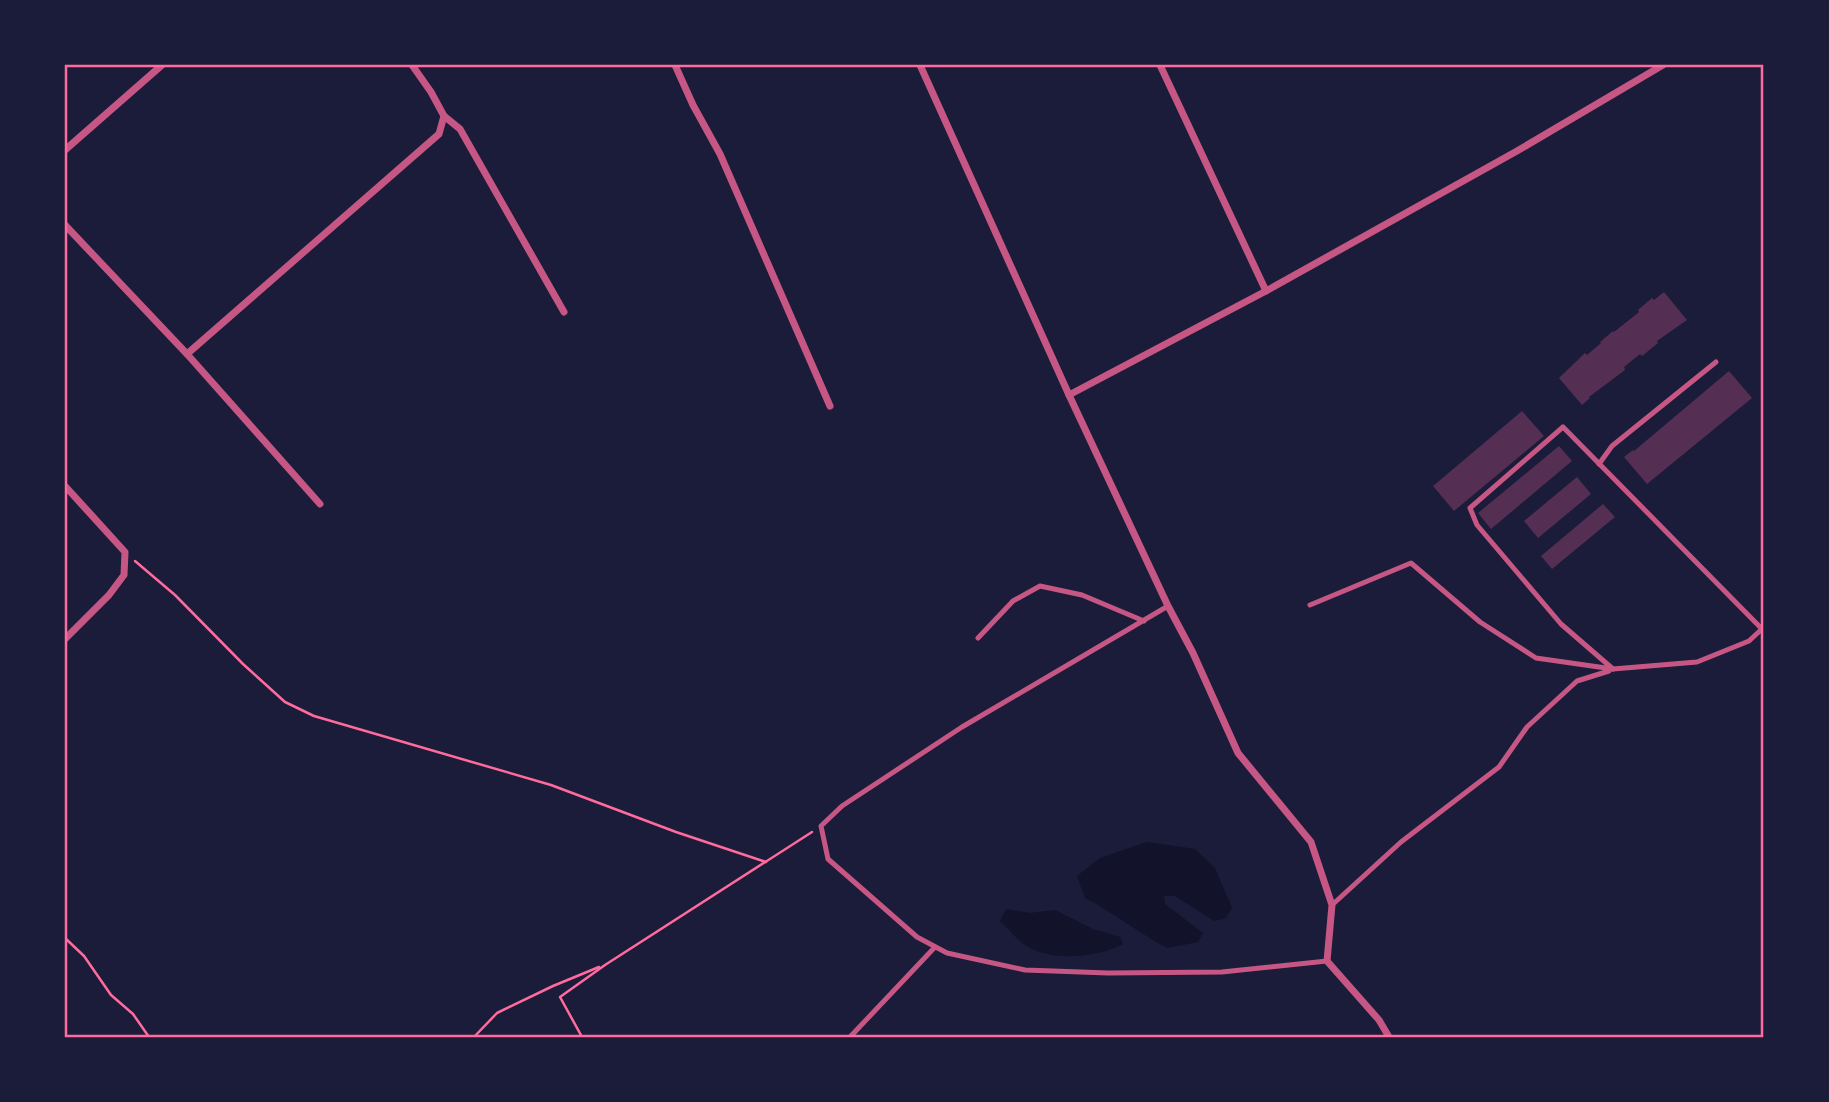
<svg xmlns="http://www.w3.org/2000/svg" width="1829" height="1102" font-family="Spectral,serif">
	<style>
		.water { fill: #12122b }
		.building { fill: #542f53 }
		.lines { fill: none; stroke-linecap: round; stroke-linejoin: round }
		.path { stroke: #ff6b9d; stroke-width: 2.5 }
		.service { stroke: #c65784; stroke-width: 5 }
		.minor { stroke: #c65784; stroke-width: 7 }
		.neatline { fill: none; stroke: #ff6b9d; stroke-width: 2.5 }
	</style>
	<rect width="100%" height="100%" fill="#1b1b3a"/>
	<g class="water">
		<path d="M1147,842L1195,849L1215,868L1232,908L1226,918L1214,921L1175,896H1164L1165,904L1203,933L1198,942L1167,948C1139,933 1114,913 1085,898L1077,876L1100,858Z"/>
		<path d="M1006,909L1030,913L1055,910L1093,929L1120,937L1123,944C1097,958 1050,962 1025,945C1016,939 1008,928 1000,921Z"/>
	</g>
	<g class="building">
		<polygon points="1664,292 1687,320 1657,341 1658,343 1642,356 1640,354 1624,367 1625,370 1589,397 1590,398 1582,405 1559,378 1585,353 1587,355 1601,343 1600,342 1613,331 1614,332 1639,312 1638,310 1652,298 1654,300"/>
		<polygon points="1729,371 1752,398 1647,484 1624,457 1633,450 1634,451"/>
		<polygon points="1522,411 1544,436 1454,511 1433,486"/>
		<polygon points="1559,446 1572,461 1491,529 1478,513"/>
		<polygon points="1577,477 1591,494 1538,538 1524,521"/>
		<polygon points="1603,504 1615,517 1552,569 1541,556"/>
	</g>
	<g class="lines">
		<g class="path">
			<polyline points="135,561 175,595 243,664 285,702 314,716 551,785 676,832 766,862"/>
			<polyline points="65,938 84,956 111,995 133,1014 149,1037"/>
			<polyline points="474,1037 497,1013 553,986 599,967"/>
			<polyline points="582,1037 560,997 605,965 812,832"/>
		</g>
		<g class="service">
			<polyline points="1599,464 1612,446 1716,362"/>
			<polyline points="1310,605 1411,563 1480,622 1536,658 1613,669 1697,662 1749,641 1764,627"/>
			<polyline points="1168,606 962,727 842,806 821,826 828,859 917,937 947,953 1025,970 1108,973 1222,972 1327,961"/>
			<polyline points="978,638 1013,601 1040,586 1082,595 1144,621"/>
			<polyline points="1613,669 1561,624 1477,525 1470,508 1563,427 1762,629"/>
			<polyline points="1332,905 1401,842 1499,767 1527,727 1577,681 1609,671"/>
			<polyline points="850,1037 935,947"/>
		</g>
		<g class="minor">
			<polyline points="675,65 693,105 720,154 830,406"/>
			<polyline points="920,65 1069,395 1168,606 1193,653 1238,753 1311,842 1332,905 1327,961 1379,1020 1389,1037"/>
			<polyline points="1160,65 1266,291"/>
			<polyline points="444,116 460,129 564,312"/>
			<polyline points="65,150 162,65"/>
			<polyline points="65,225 187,354 320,504"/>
			<polyline points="187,354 439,134 444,116 431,92 412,65"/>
			<polyline points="1069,395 1266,291 1517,151 1663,65"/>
			<polyline points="65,486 125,552 124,575 109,595 65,639"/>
		</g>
	</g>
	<rect width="1829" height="1102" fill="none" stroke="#1b1b3a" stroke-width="133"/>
	<rect x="66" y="66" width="1696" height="970" class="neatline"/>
</svg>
